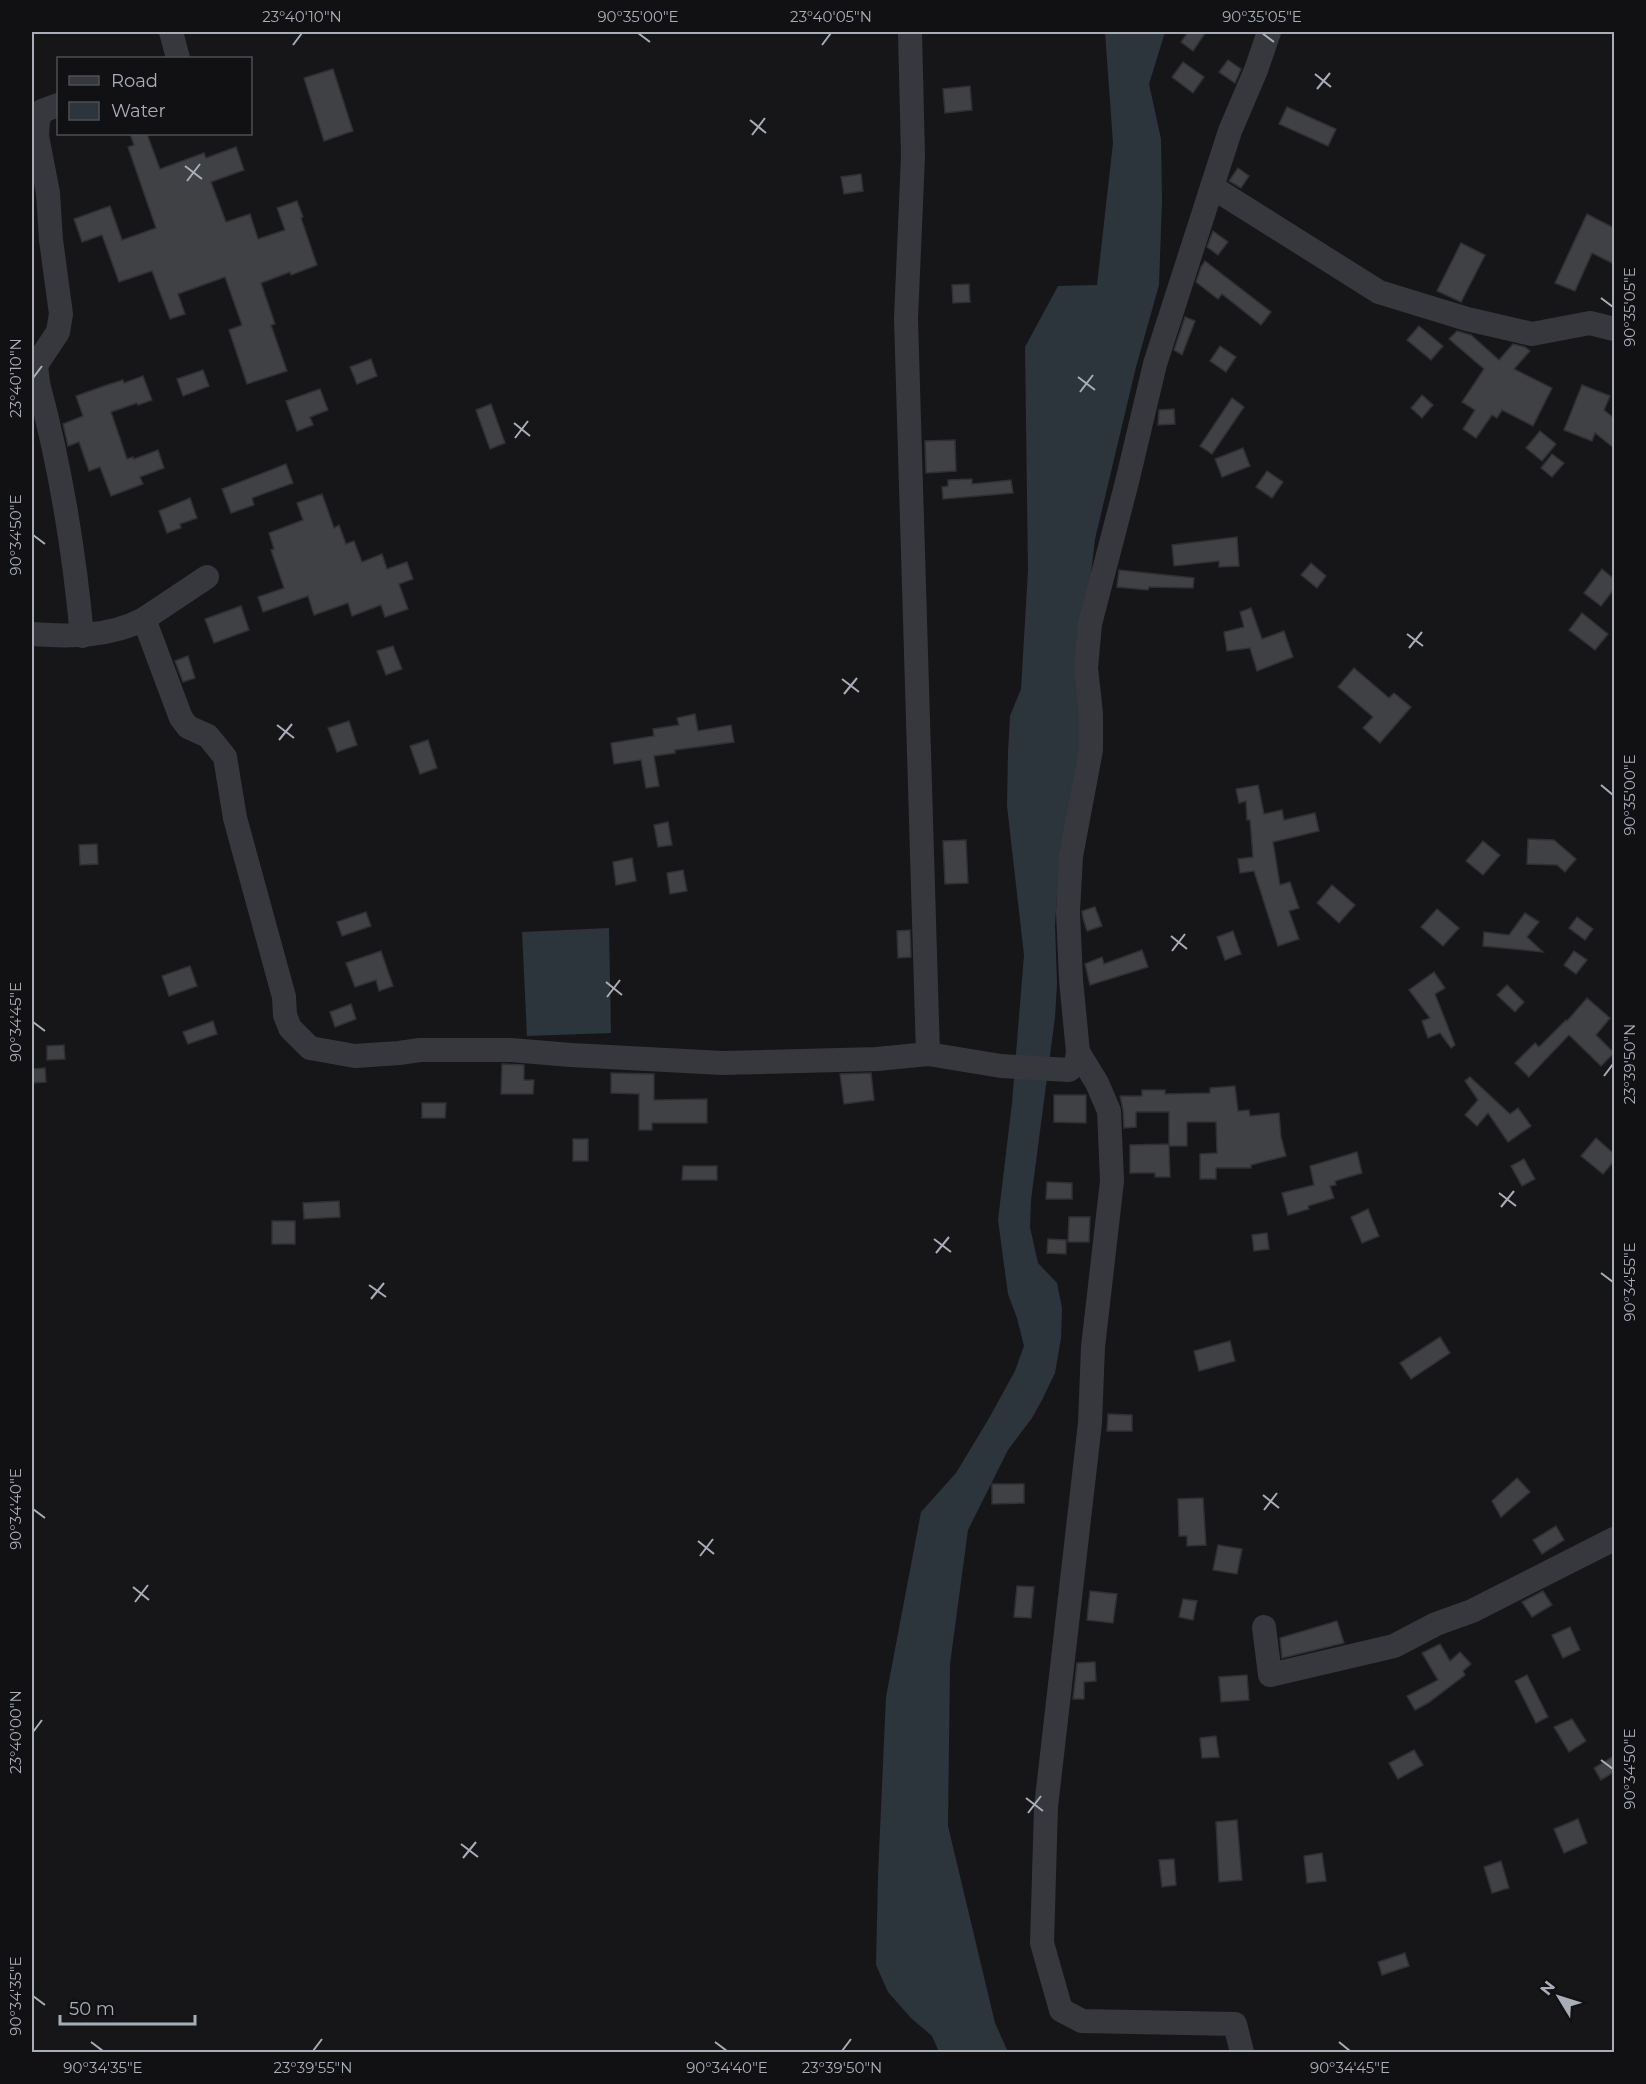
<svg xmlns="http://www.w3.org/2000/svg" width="1646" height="2084" font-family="Montserrat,sans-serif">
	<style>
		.water { fill: #2c353c }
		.building { fill: #404145; stroke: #303034; stroke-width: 1.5 }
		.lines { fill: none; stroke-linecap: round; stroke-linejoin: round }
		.minor { stroke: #37383d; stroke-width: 24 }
		.ticks { fill: none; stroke: #a8adb8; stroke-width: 2 }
		.neatline { fill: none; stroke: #a8adb8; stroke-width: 2 }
		.ticks-label { font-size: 15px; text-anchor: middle; fill: #a8adb8 }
	</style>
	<rect width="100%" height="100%" fill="#161618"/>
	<g class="water">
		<polygon points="1105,32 1165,32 1149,84 1161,139 1162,201 1159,285 1136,367 1095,539 1079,681 1083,700 1077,788 1058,879 1055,925 1057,984 1055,1017 1031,1200 1030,1227 1038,1263 1057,1283 1062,1308 1061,1338 1055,1373 1042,1400 1032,1418 1008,1450 968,1530 950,1664 948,1826 995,2023 1008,2052 939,2052 932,2036 911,2018 888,1992 876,1965 878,1875 886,1697 921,1512 956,1473 988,1420 1015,1371 1024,1346 1017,1318 1008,1294 998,1220 1012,1103 1024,955 1007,806 1008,752 1010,716 1021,689 1028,570 1025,347 1058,286 1097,285 1113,143"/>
		<polygon points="609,928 611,1033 527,1036 522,932"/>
	</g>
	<g class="building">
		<polygon points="1188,32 1206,32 1193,51 1181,42"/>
		<polygon points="1228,60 1241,69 1235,83 1219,72"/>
		<polygon points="1183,62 1204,77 1193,93 1172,77"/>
		<polygon points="333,69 353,131 324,141 304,78"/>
		<polygon points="970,86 972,110 945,113 943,89"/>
		<polygon points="1287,107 1336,129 1328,146 1279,124"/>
		<polygon points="130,134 147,134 160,169 204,153 206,158 236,147 244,170 211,182 226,222 250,214 258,239 285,230 277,208 297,201 303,217 301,218 317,265 291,275 290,272 261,283 275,324 271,325 287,371 247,384 229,330 242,325 225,277 178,294 185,314 170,319 152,271 119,282 102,235 82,242 74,219 110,206 122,240 156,228 128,147 134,145"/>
		<polygon points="1238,168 1249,176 1241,188 1229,181"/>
		<polygon points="861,174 863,191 844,194 841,177"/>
		<polygon points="1587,214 1614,228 1614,264 1592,253 1575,291 1555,283"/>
		<polygon points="1213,231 1228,242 1218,255 1207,247"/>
		<polygon points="1461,243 1485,255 1461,302 1437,291"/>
		<polygon points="1205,261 1271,312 1261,325 1222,294 1218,299 1196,282 1201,267"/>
		<polygon points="969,284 970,302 953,303 952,285"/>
		<polygon points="1185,317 1195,321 1182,355 1174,350"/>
		<polygon points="1419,326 1443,346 1431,360 1407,340"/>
		<polygon points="1457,331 1471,335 1499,360 1513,344 1525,347 1530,351 1514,369 1552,388 1533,426 1502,410 1497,418 1492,415 1476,438 1463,429 1475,410 1462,402 1484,369 1449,339"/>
		<polygon points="1220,346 1236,357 1226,372 1210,361"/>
		<polygon points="371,359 377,376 357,384 350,367"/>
		<polygon points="203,370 209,386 183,396 177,379"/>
		<polygon points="143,376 152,400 138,405 137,403 111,412 127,459 133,457 134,459 158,450 164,468 140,477 143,484 111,496 100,467 89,471 79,442 68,446 63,424 83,416 76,396 104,386 123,380 124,383"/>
		<polygon points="1582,385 1610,396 1604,410 1614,418 1614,448 1595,433 1592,441 1564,430"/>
		<polygon points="320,389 328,410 310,417 313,425 297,431 286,401"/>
		<polygon points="1422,395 1433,405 1422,418 1411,408"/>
		<polygon points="1232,398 1244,407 1212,454 1200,446"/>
		<polygon points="491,404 505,443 490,449 476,410"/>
		<polygon points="1174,409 1175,424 1158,425 1159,410"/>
		<polygon points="1540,431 1556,444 1542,461 1526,448"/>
		<polygon points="955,440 956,471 926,473 925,441"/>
		<polygon points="1243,448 1250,466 1222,477 1215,459"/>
		<polygon points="1552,454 1564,463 1552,477 1541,468"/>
		<polygon points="286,464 293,483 252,498 254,505 231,513 222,489"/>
		<polygon points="1267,471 1283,482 1272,498 1256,487"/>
		<polygon points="972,479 972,484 1011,480 1013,493 943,499 942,487 948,486 948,480"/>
		<polygon points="322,494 334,528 339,525 346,544 354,541 362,562 382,554 387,569 407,562 413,579 399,584 408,609 385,617 381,605 352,616 348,603 314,615 308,596 263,612 258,597 284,588 271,550 274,549 269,533 303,520 297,503"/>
		<polygon points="190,498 197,518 180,524 181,528 167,533 159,511"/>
		<polygon points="1237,537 1239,566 1219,567 1219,561 1174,566 1172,545"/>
		<polygon points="1311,563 1326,576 1317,588 1301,575"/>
		<polygon points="1602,569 1614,579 1614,589 1601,606 1584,593"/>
		<polygon points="1119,570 1194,578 1193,588 1149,587 1148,590 1117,587"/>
		<polygon points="241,606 249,630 214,643 205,619"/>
		<polygon points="1251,608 1262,639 1284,631 1293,657 1257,671 1250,648 1227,651 1224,632 1244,627 1240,612"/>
		<polygon points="1582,613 1608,634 1595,650 1569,630"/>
		<polygon points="393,646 402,669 386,675 377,651"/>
		<polygon points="188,656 195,678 183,682 175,661"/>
		<polygon points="1354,668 1389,698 1394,693 1411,707 1380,743 1363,728 1373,717 1338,687"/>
		<polygon points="695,714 698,731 731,725 734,742 675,750 675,753 654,756 659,786 646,788 641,760 614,764 611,743 654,736 653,729 679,725 677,718"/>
		<polygon points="349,721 357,745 337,752 328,728"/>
		<polygon points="428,740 437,768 420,774 410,746"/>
		<polygon points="1258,785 1264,814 1282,810 1284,820 1315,813 1319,831 1273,842 1280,885 1290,882 1299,908 1289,911 1299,939 1278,946 1254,871 1240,873 1238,859 1253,857 1250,820 1247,820 1246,801 1239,803 1236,789"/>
		<polygon points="668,822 672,845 658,847 654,825"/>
		<polygon points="1528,839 1554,840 1576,859 1565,872 1557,865 1527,864"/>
		<polygon points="966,840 968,883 945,884 943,841"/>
		<polygon points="1483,841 1500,855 1483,875 1466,861"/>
		<polygon points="97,844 98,864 80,865 79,845"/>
		<polygon points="632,858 636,881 616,885 613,862"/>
		<polygon points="683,870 687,891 670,894 667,873"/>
		<polygon points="1332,885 1355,905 1339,923 1317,903"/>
		<polygon points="1095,907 1102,926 1087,931 1083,918 1082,911"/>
		<polygon points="1437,909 1459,928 1443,946 1421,927"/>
		<polygon points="366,912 371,926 342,936 337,922"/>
		<polygon points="1525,913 1539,922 1527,937 1543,952 1483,946 1484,932 1509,935"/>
		<polygon points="1577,917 1593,929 1585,940 1569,928"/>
		<polygon points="910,930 911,957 898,958 897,931"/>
		<polygon points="1233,931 1241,954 1225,960 1217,937"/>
		<polygon points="1142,950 1148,967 1090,985 1085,964 1102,957 1104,964"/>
		<polygon points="381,951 393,986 379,991 376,980 355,987 346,963"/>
		<polygon points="1574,951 1587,960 1576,974 1564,965"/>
		<polygon points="190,966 197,986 169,996 162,976"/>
		<polygon points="1434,972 1445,988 1435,994 1455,1045 1451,1048 1440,1033 1428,1038 1422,1021 1430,1018 1409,990"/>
		<polygon points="1507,985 1524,1002 1515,1012 1497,995"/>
		<polygon points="1587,998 1610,1018 1596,1035 1614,1053 1601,1066 1569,1035 1529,1077 1515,1063 1535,1043 1539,1047 1566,1020 1567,1021"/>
		<polygon points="351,1004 356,1019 335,1027 330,1012"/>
		<polygon points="213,1021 217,1034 188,1044 183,1032"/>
		<polygon points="64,1045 65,1059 47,1060 47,1046"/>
		<polygon points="502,1064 524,1065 524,1080 534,1080 533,1094 501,1094"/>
		<polygon points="45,1068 46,1082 32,1083 32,1069"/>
		<polygon points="611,1073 654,1074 654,1100 707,1099 707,1123 652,1123 652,1130 639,1130 639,1094 611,1093"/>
		<polygon points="871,1073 874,1100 844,1104 840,1074"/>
		<polygon points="1470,1077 1510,1114 1518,1108 1531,1126 1508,1142 1488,1113 1477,1126 1465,1115 1478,1100 1465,1081"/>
		<polygon points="1235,1086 1238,1111 1249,1110 1250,1116 1279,1113 1281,1137 1286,1156 1251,1165 1251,1168 1216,1168 1216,1179 1200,1179 1200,1154 1217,1153 1216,1122 1187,1122 1187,1146 1169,1146 1169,1112 1136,1112 1136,1127 1124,1128 1123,1110 1120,1096 1142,1096 1142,1090 1165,1090 1165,1094 1210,1093 1210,1088"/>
		<polygon points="1054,1095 1086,1095 1086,1123 1054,1122"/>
		<polygon points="422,1103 446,1103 445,1118 422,1118"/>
		<polygon points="1596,1138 1614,1154 1614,1161 1603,1174 1581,1156"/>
		<rect x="573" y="1139" width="15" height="22"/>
		<polygon points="1169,1144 1170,1177 1155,1177 1155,1173 1130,1173 1130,1145"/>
		<polygon points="1357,1152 1362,1173 1335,1181 1336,1185 1330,1186 1334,1198 1308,1206 1309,1209 1288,1215 1282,1193 1314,1185 1310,1166"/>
		<polygon points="1524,1159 1535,1179 1522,1186 1511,1166"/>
		<polygon points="683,1166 717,1166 717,1180 682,1180"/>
		<polygon points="1047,1182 1072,1183 1072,1199 1046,1199"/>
		<polygon points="339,1201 340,1217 304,1219 303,1203"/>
		<polygon points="1368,1209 1379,1236 1362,1243 1351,1217"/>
		<polygon points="1069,1217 1090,1217 1089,1242 1068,1242"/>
		<rect x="272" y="1221" width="23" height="23"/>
		<polygon points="1267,1233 1269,1249 1254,1251 1252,1235"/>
		<polygon points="1048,1239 1066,1240 1066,1254 1047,1253"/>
		<polygon points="1440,1337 1450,1353 1411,1379 1400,1363"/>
		<polygon points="1230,1341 1235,1361 1199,1371 1194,1351"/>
		<polygon points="1108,1414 1132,1415 1132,1431 1107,1431"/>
		<polygon points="1517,1478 1530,1492 1501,1517 1492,1501"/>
		<polygon points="992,1484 1024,1484 1024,1503 992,1504"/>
		<polygon points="1203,1498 1206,1545 1187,1546 1187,1536 1179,1536 1178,1499"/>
		<polygon points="1556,1526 1564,1540 1542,1554 1533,1540"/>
		<polygon points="1218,1545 1242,1549 1237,1574 1213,1570"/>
		<polygon points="1017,1586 1034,1587 1031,1618 1014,1617"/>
		<polygon points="1090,1591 1117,1594 1113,1623 1087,1620"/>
		<polygon points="1543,1591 1552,1605 1532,1617 1522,1602"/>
		<polygon points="1183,1599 1197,1601 1193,1620 1179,1617"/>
		<polygon points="1337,1621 1344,1643 1282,1658 1280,1638"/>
		<polygon points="1570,1627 1580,1650 1563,1658 1552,1635"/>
		<polygon points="1440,1644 1450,1661 1460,1652 1471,1664 1463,1671 1465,1675 1428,1703 1415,1710 1407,1696 1438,1680 1422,1653"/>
		<polygon points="1095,1662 1096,1681 1084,1682 1084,1699 1073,1699 1077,1663"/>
		<polygon points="1247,1675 1249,1700 1221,1702 1219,1677"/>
		<polygon points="1527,1675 1548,1717 1536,1723 1515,1681"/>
		<polygon points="1572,1719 1586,1741 1569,1752 1554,1727"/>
		<polygon points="1216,1736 1219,1757 1202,1758 1200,1738"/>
		<polygon points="1414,1750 1423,1765 1398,1779 1389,1763"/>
		<polygon points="1614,1756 1614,1772 1601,1780 1594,1768"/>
		<polygon points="1578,1819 1587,1843 1564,1853 1554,1829"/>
		<polygon points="1237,1820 1242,1880 1219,1882 1216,1822"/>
		<polygon points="1322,1853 1326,1881 1307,1883 1304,1856"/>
		<polygon points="1174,1859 1176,1885 1162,1887 1159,1860"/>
		<polygon points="1501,1861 1509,1888 1492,1893 1484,1867"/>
		<polygon points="1405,1953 1409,1966 1382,1975 1378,1962"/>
	</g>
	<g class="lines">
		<g class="minor">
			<polyline points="171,32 178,58"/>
			<polyline points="910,32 913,156 906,319 928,1054"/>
			<path d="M58,105L42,111L38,121L37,136L48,193L51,240L61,314L58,332L36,365L38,383C61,469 74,548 82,636"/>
			<polyline points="1212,187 1379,292 1467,319 1532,334 1590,323 1614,329"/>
			<polyline points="144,619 207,577"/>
			<path d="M32,634C69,637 110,637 144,619L181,718L188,727L208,736L225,757L235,818L284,997L285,1015L290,1028L310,1048L355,1056L399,1053L420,1050H511L571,1055L723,1063L877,1059L928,1054L1001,1066L1069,1070L1076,1064L1078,1052L1071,980L1068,912L1071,856L1091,750V713L1086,668L1090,624L1127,482L1155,364L1230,131L1256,70L1269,32"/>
			<polyline points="1078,1052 1097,1083 1109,1111 1112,1181 1093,1347 1090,1423 1046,1807 1042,1943 1061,2010 1082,2021 1235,2024 1242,2052"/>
			<polyline points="1264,1627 1270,1675 1394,1646 1436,1624 1472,1611 1614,1539"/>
		</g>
	</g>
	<path class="ticks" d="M638,33L650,42M1262,33L1274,42M293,45L302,33M822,45L831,33M1315,74L1331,87M1317,89L1330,73M750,120L766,133M752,135L765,118M185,166L202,179M187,181L200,164M1601,298L1613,307M1078,377L1095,390M33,378L42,366M1080,392L1093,375M514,423L530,436M515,438L528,421M33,535L45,544M1407,634L1423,646M1409,648L1422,632M842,679L859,692M844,694L857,678M277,725L294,738M279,740L292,724M1601,785L1613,795M1171,936L1187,949M1172,951L1185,934M606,982L622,995M607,997L620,980M33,1022L45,1031M1604,1076L1613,1064M1499,1193L1516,1206M1501,1207L1514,1191M934,1239L951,1252M936,1253L949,1237M1601,1273L1613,1282M369,1285L386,1297M371,1299L384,1283M1263,1495L1279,1508M33,1509L45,1518M1264,1510L1277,1493M698,1541L714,1554M700,1556L713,1539M133,1587L149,1600M135,1602L148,1585M33,1732L42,1720M1601,1760L1613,1769M1026,1798L1043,1811M1028,1813L1041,1796M461,1844L478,1857M463,1858L476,1842M33,1996L45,2005M91,2042L103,2051M715,2042L727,2051M1339,2042L1350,2051M313,2051L322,2039M842,2051L851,2039"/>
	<rect width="1646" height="2084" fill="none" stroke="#111113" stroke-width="66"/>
	<rect x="57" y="57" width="195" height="78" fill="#111113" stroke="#4d4f55" stroke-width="1.5"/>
	<rect x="69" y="76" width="30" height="9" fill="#37383d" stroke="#4d4f55" stroke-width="1.5"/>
	<text x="111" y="87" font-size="18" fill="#a8adb8">Road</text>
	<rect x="69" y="102" width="30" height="18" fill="#2c353c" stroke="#4d4f55" stroke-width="1.5"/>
	<text x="111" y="117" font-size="18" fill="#a8adb8">Water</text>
	<g transform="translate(1559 1997) rotate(308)" stroke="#111113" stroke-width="4.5" paint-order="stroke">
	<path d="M0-4.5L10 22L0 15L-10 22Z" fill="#a8adb8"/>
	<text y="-9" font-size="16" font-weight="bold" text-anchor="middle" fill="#a8adb8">N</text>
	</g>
	<path d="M60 2015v9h135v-9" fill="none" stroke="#a8adb8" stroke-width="3"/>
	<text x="69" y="2015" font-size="18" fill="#a8adb8" stroke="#111113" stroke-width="4.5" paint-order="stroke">50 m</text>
	<rect x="33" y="33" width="1580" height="2018" class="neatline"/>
	<g class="ticks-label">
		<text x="302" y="22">23°40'10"N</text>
		<text x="638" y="22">90°35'00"E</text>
		<text x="831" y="22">23°40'05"N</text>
		<text x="1262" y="22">90°35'05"E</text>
		<text transform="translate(1630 307) rotate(-90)" y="5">90°35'05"E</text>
		<text transform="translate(16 378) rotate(-90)" y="5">23°40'10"N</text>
		<text transform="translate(16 535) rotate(-90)" y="5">90°34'50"E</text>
		<text transform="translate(1630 795) rotate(-90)" y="5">90°35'00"E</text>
		<text transform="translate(16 1022) rotate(-90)" y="5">90°34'45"E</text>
		<text transform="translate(1630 1064) rotate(-90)" y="5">23°39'50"N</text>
		<text transform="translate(1630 1282) rotate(-90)" y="5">90°34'55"E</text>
		<text transform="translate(16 1509) rotate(-90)" y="5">90°34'40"E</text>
		<text transform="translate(16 1732) rotate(-90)" y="5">23°40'00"N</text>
		<text transform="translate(1630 1769) rotate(-90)" y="5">90°34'50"E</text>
		<text transform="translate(16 1996) rotate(-90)" y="5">90°34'35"E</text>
		<text x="103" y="2073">90°34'35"E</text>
		<text x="313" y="2073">23°39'55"N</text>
		<text x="727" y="2073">90°34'40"E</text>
		<text x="842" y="2073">23°39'50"N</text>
		<text x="1350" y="2073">90°34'45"E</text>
	</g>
</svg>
